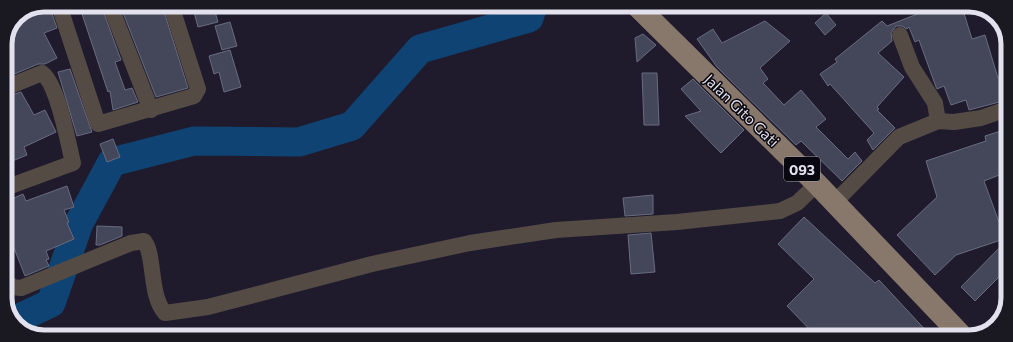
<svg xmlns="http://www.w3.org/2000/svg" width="1013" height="342" font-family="Commissioner,sans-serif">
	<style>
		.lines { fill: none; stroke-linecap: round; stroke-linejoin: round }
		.river { stroke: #0f4373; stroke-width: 29 }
		.building { fill: #444659; stroke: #696b80 }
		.street { stroke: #544b45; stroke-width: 16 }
		.primary { stroke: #88776b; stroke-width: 22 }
		.labels { text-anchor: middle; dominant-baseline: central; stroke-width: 3; stroke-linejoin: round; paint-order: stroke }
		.shield { fill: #09070f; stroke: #a2a0aa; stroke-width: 1 }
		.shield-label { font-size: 14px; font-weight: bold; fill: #e3e1ed }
		.street-label { font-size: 15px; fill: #e3e1ed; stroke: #09070f }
		.rim { fill: none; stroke: #e3e1ed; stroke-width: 5 }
	</style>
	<rect width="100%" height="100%" fill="#1f1b2d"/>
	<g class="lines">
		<polyline class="river" points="13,321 51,303 79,223 112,162 194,141 299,142 352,126 420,49 529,18 533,6"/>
	</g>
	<g class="building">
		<polygon points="44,5 49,5 57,28 44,33 57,58 45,64 38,64 5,78 5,41 17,16"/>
		<polygon points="79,5 101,5 121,60 115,62 125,90 132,88 138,102 113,110 110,91 108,92"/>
		<polygon points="120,5 162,5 188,88 156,97"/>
		<polygon points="192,5 213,5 218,22 198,27"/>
		<polygon points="935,7 962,7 972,39 985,35 998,78 1008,75 1007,100 969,110 966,100 951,105 944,86 937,89 936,87 919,40 915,42 909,27 907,29 902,26 896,26 891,33 892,41 878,53 904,77 877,107 879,109 877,110 895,128 873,150 867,140 874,133 830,84 828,86 820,74 837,62 835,59 882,21 887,26"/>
		<polygon points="826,13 836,25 825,35 815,23"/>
		<polygon points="765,21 790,41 760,68 768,79 763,83 784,105 801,90 826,119 816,127 848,159 855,152 862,161 842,181 801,141 796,145 717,67 697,39 713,29 722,43"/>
		<polygon points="230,22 237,46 222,50 215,26"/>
		<polygon points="643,34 656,45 637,62 635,38"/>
		<polygon points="230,50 241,87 224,92 219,72 214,74 209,56"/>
		<polygon points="70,69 92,132 77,136 58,72"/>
		<polygon points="642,73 657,73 659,125 644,125"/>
		<polygon points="693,79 744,130 721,153 685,116 701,111 681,89"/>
		<polygon points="21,92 34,115 45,110 56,132 24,147 27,155 5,164 5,97"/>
		<polygon points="1007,129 1007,172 984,181 999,222 1007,219 1007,238 956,255 935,275 897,235 937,197 926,161 986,141 985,136"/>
		<polygon points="113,139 120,157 107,162 100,144"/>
		<polygon points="67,186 74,207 64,210 69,222 67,223 74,239 46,251 49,259 46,260 49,266 25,276 14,248 11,249 5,234 5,202 23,194 26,201"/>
		<polygon points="653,195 653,214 625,216 623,198"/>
		<polygon points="804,217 875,283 879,280 932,337 817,337 787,306 814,279 778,244"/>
		<polygon points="97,226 122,227 122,236 100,245 96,245"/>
		<polygon points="651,233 655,272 631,274 628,235"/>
		<polygon points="1006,241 1006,270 975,301 961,287"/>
	</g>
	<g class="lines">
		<g class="street">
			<polyline points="59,5 98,124 194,96 198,89 171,5"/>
			<polyline points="110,5 151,110"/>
			<polyline points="900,35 912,67 935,103 938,121"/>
			<path d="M5,88L42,73C58,84 68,143 73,163L5,188"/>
			<polyline points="834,203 899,137 938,121 954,122 981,118 1007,109"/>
			<path d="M5,281L13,287L21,288L131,243L144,241C155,253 149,296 165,313L208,307L372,264L470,243L556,230L677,222L780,211L797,203L817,184"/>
		</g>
		<polyline class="primary" points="637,6 815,182 963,337"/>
	</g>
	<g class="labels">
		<rect class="shield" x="784" y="157" width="36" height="24" rx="3"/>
		<g class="shield-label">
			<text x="802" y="169">093</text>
		</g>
		<g class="street-label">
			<text transform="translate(742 110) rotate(44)">Jalan Gito Gati</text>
		</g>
	</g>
	<path d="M0 0H1013V342H0ZM44 12H969A32 32 0 0 1 1001 44V298A32 32 0 0 1 969 330H44A32 32 0 0 1 12 298V44A32 32 0 0 1 44 12Z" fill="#1a1821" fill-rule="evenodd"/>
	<path class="rim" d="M44 12H969A32 32 0 0 1 1001 44V298A32 32 0 0 1 969 330H44A32 32 0 0 1 12 298V44A32 32 0 0 1 44 12Z"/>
</svg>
